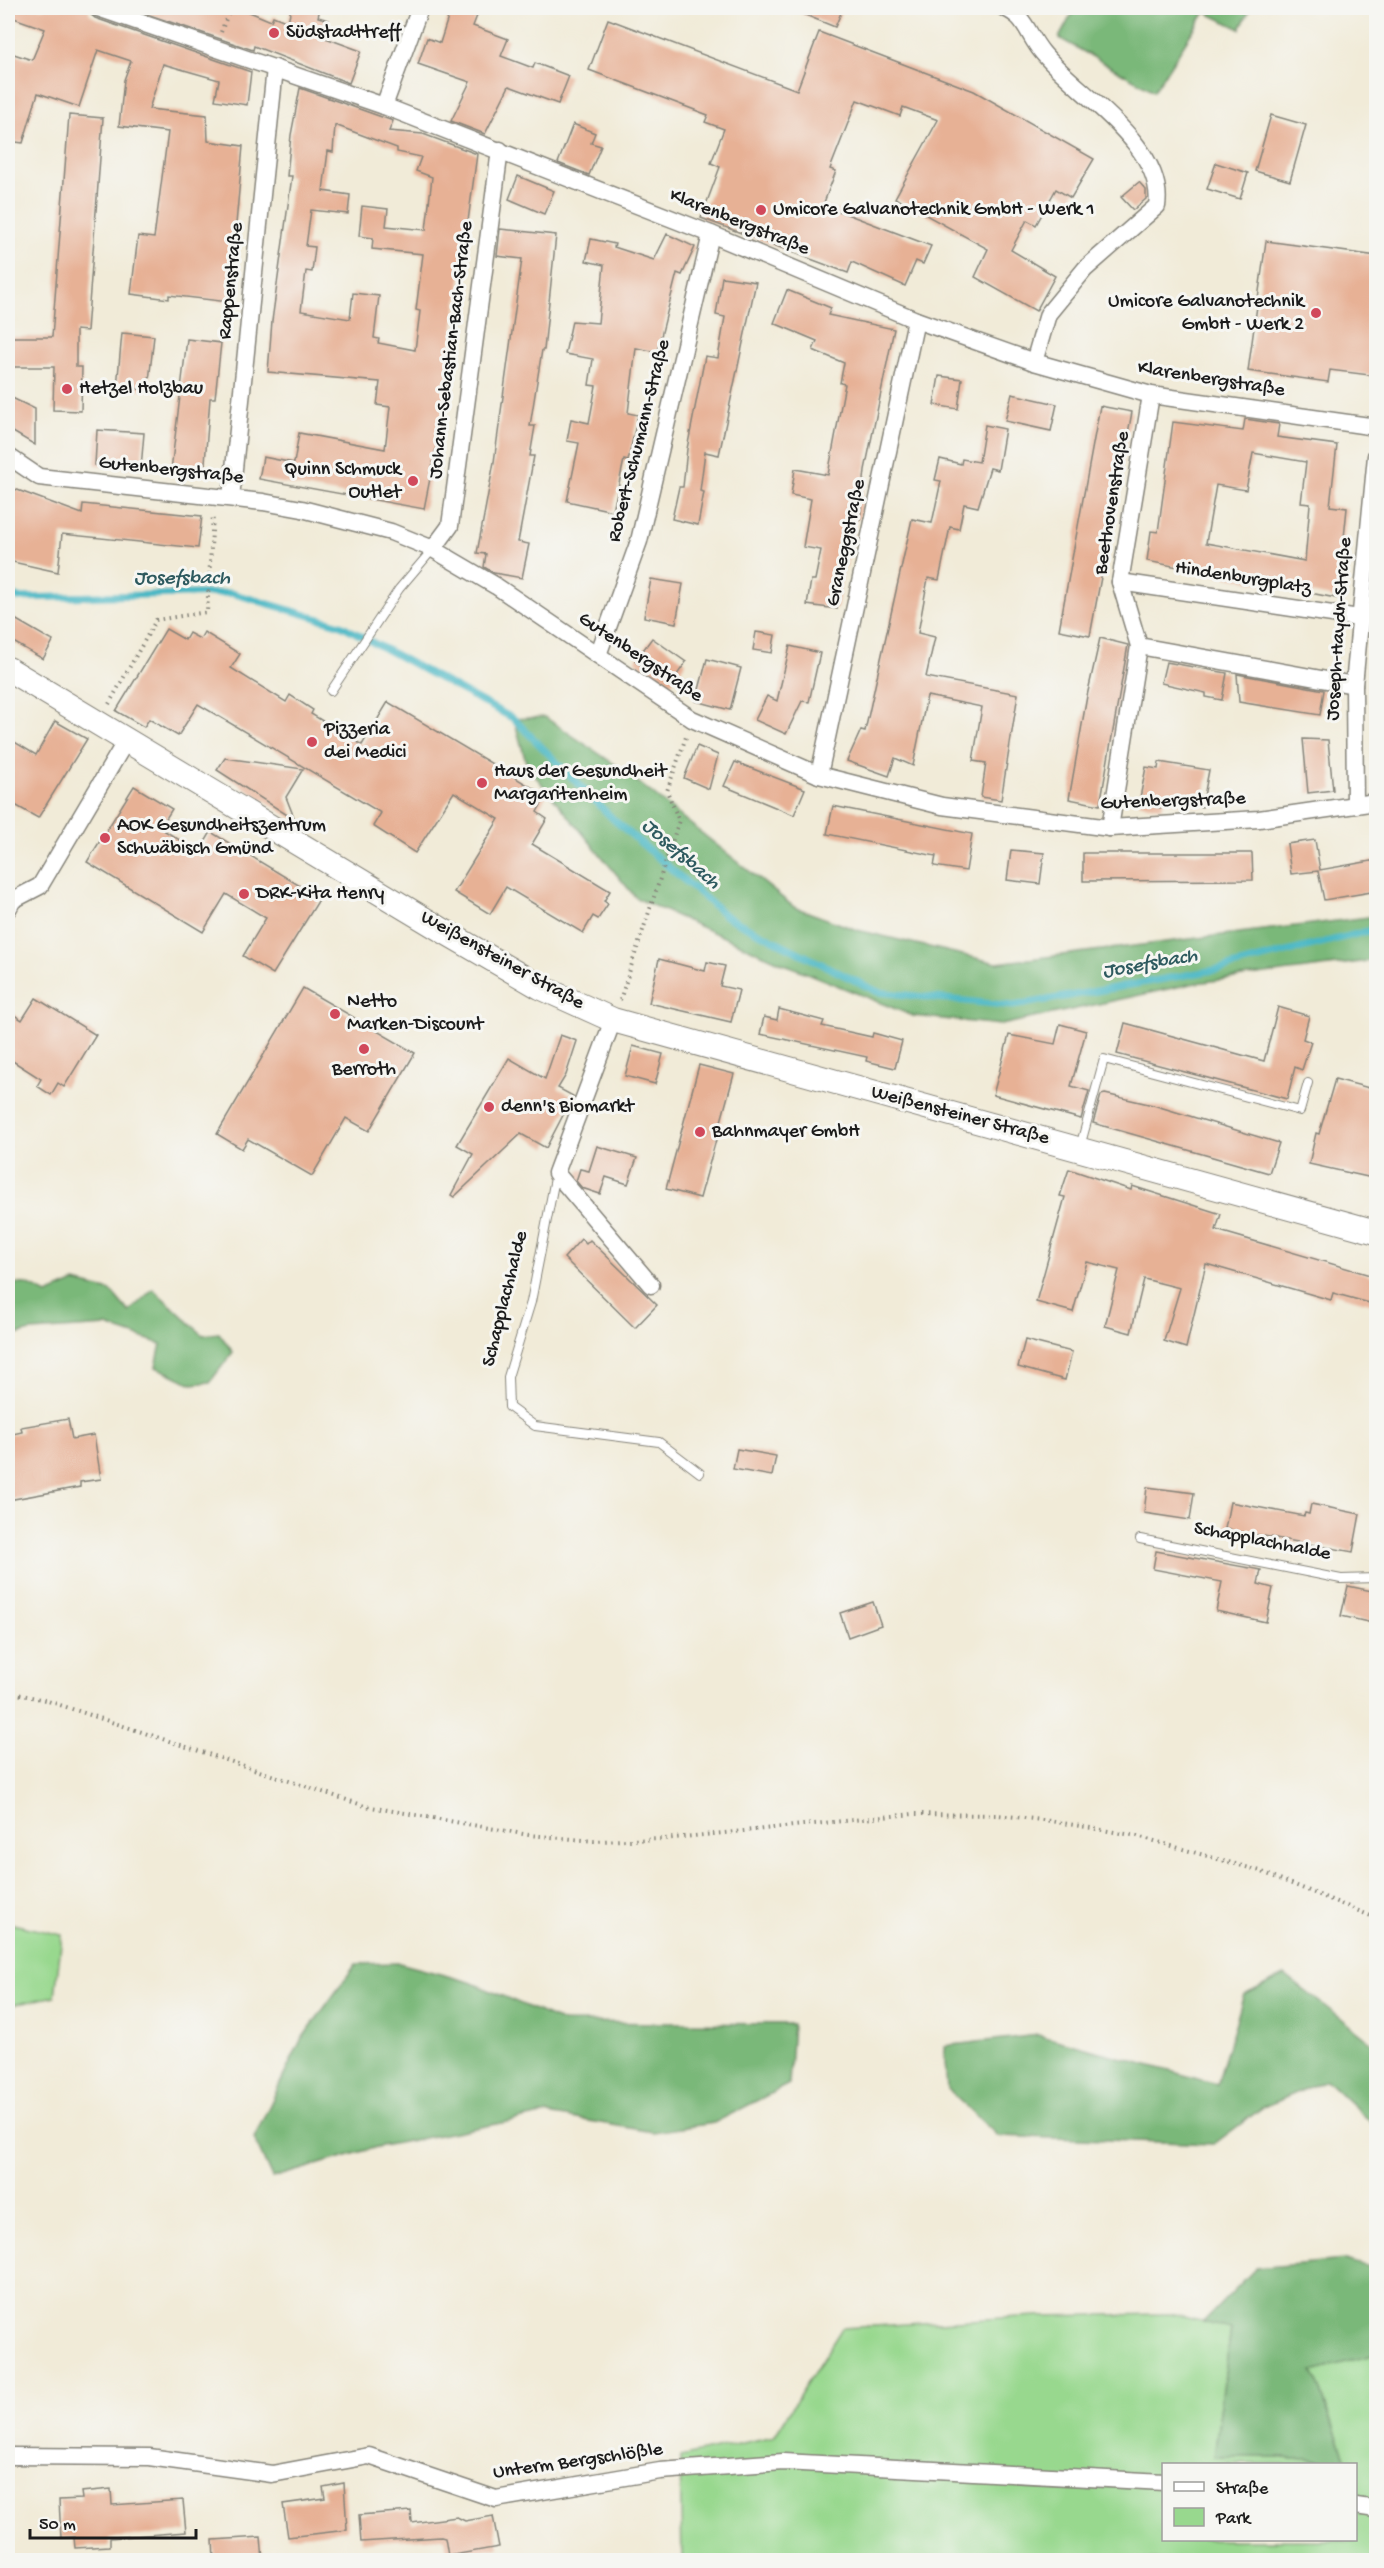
<svg xmlns="http://www.w3.org/2000/svg" width="1384" height="2568" font-family="'Gochi Hand',sans-serif">
	<style>
		.green { fill: #98d88e; stroke: #5a7a55; stroke-width: 1.5; fill-rule: evenodd }
		.forest { fill: #7ab879; stroke: #4b6a4a; stroke-width: 1.5 }
		.lines { fill: none; stroke-linecap: round; stroke-linejoin: round }
		.stream { stroke: #4ab7c4; stroke-width: 7 }
		.building { fill: #e7b195; fill-rule: evenodd }
		.service-casing { stroke: #86847a; stroke-width: 10 }
		.minor-casing { stroke: #86847a; stroke-width: 19 }
		.secondary-casing { stroke: #86847a; stroke-width: 26 }
		.path { stroke: #86847a; stroke-width: 4; stroke-dasharray: 1.5 4.5; stroke-linecap: butt }
		.service { stroke: #fff; stroke-width: 8 }
		.minor { stroke: #fff; stroke-width: 16 }
		.secondary { stroke: #fff; stroke-width: 24 }
		.poi-dot { fill: #d1495b; stroke: #f6f6f2; stroke-width: 2 }
		.labels { text-anchor: middle; dominant-baseline: central; stroke-width: 6; stroke-linejoin: round; paint-order: stroke }
		.poi-label { font-size: 20px; fill: #1c1c1c; stroke: #f6f6f2; text-anchor: start }
		.street-label { font-size: 20px; fill: #1c1c1c; stroke: #f6f6f2 }
		.water-label { font-size: 21px; font-style: italic; fill: #2e5a5f; stroke: #f6f6f2 }
	</style>
	<rect width="100%" height="100%" fill="#f6f6f2"/>
	<filter id="ink" filterUnits="userSpaceOnUse"><feTurbulence type="fractalNoise" baseFrequency=".0167" numOctaves="2"/><feDisplacementMap in="SourceGraphic" scale="12" xChannelSelector="R" yChannelSelector="G"/><feConvolveMatrix kernelMatrix="1 2 1 2 8 2 1 2 1" color-interpolation-filters="sRGB"/></filter>
	<filter id="wash" filterUnits="userSpaceOnUse"><feTurbulence type="fractalNoise" baseFrequency=".008" numOctaves="4" result="noise"/><feDisplacementMap in="SourceGraphic" scale="24" xChannelSelector="R" yChannelSelector="G"/><feGaussianBlur stdDeviation="1.35" result="paint"/><feColorMatrix in="noise" values="0 0 0 0 0 0 0 0 0 0 0 0 0 0 0 0 0 1.4 0 .05"/><feComposite in="paint" operator="in"/></filter>
	<g filter="url(#wash)">
		<rect width="100%" height="100%" fill="#f1ebd8"/>
		<g class="green">
			<polygon points="8,1923 62,1935 55,1996 8,2006"/>
			<path d="M1170,2314L1231,2328L1214,2457H1284L1347,2463L1313,2370L1376,2354V2560H682L680,2457L774,2436L842,2328L1036,2316ZM1164,2464H1356V2540H1164Z"/>
		</g>
		<g class="forest">
			<polygon points="1075,8 1251,8 1240,29 1205,12 1154,91 1059,38"/>
			<polygon points="545,717 623,770 794,907 857,930 997,963 1376,916 1376,960 1196,983 1001,1025 913,1016 782,963 636,898 527,766 514,719"/>
			<polygon points="75,1282 111,1291 129,1312 153,1289 203,1335 219,1333 233,1352 210,1382 192,1384 156,1367 161,1344 107,1326 31,1331 8,1337 8,1283 27,1284 47,1294"/>
			<polygon points="399,1963 470,1982 563,2022 793,2024 789,2084 714,2123 653,2132 548,2114 377,2147 272,2178 254,2138 301,2040 356,1964"/>
			<polygon points="1285,1975 1376,2046 1376,2127 1326,2080 1262,2108 1214,2144 998,2136 947,2089 944,2046 1038,2035 1217,2084 1244,1995"/>
			<polygon points="1345,2260 1376,2269 1376,2354 1313,2371 1347,2463 1284,2457 1214,2457 1231,2329 1203,2322 1256,2268"/>
		</g>
		<g class="lines">
			<polyline class="stream" points="8,593 18,598 231,593 341,625 514,719 613,819 727,917 878,992 1013,1006 1220,969 1376,929"/>
		</g>
		<g id="blocks">
			<g class="building">
				<polygon points="8,8 88,8 90,14 95,18 251,72 247,105 215,100 219,80 163,64 149,109 207,115 208,141 243,146 229,302 169,295 169,299 131,294 138,236 154,238 168,132 119,126 124,80 131,61 98,50 79,107 38,93 23,143 8,141 8,52 32,60 45,29 8,16"/>
				<polygon points="129,8 240,8 271,21 273,16 288,22 291,8 320,8 318,17 329,20 323,37 361,51 349,83 254,46 253,50"/>
				<polygon points="451,8 480,8 473,26 508,39 501,56 533,68 535,63 569,76 558,104 509,86 485,134 451,121 470,82 418,64 427,38 440,43"/>
				<polygon points="788,8 843,8 835,27"/>
				<polygon points="608,19 797,90 819,32 974,91 1094,159 1071,198 1056,189 1036,225 1027,220 1011,250 1055,276 1036,311 975,277 988,249 895,198 938,120 903,107 900,116 857,100 830,169 836,171 823,205 931,246 923,264 916,261 905,286 852,262 848,273 701,218 720,167 711,163 724,129 705,122 708,115 589,70"/>
				<path d="M300,88L393,121L389,131L423,134L477,154L441,423L424,509L259,479L263,457L294,463L299,433L385,449L390,407L377,405L380,382L268,372L272,321L292,176H287L291,135ZM335,125L397,148V152L421,157L416,171L432,177L426,230L386,226L388,209L362,206L359,236L373,238L372,249L423,254L416,310L420,311L415,350L378,343L379,339L374,338L379,296L353,293L350,319L301,311L306,271L312,272L315,247L306,246L311,210L348,214L350,195L323,191L328,151L333,152Z"/>
				<polygon points="69,115 103,118 87,331 76,330 76,367 82,367 81,411 53,410 54,367 8,367 8,337 52,337"/>
				<polygon points="1271,115 1306,125 1290,181 1255,171"/>
				<polygon points="573,124 595,133 591,143 601,146 589,175 558,163"/>
				<polygon points="1216,163 1248,173 1240,199 1207,189"/>
				<polygon points="518,176 554,191 544,214 509,199"/>
				<polygon points="1139,182 1146,190 1146,199 1133,210 1121,197"/>
				<polygon points="500,229 556,235 544,350 542,350 530,426 535,426 530,456 534,456 518,542 529,544 522,578 494,573 484,567 486,554 477,553 494,462 522,259 497,256"/>
				<polygon points="667,234 695,247 682,275 677,273 657,352 636,348 628,413 638,415 628,461 624,460 613,511 567,501 579,443 567,441 571,419 589,423 596,386 589,385 593,359 565,354 572,321 598,323 604,265 586,261 591,239 615,244 614,247 654,260"/>
				<polygon points="1266,241 1377,256 1377,376 1330,370 1328,382 1248,371"/>
				<polygon points="722,277 756,282 719,455 705,452 700,491 704,492 698,525 672,519 679,487 683,487 687,449 705,356 718,358 725,317 716,315"/>
				<polygon points="787,290 831,308 828,315 894,329 865,470 860,519 856,519 846,567 843,567 837,609 807,605 811,580 815,580 821,550 803,547 811,499 791,495 795,469 828,475 845,384 840,383 844,363 813,350 817,341 774,323"/>
				<polygon points="122,333 154,336 148,390 117,387"/>
				<polygon points="187,339 221,343 215,398 210,398 204,476 173,474 171,470"/>
				<polygon points="939,376 962,379 958,409 934,405"/>
				<polygon points="1012,394 1057,404 1051,431 1005,421"/>
				<polygon points="8,396 35,409 35,445 8,429"/>
				<polygon points="1100,406 1132,412 1090,636 1059,630"/>
				<path d="M1245,419L1279,424L1277,437L1337,445L1330,506L1347,508L1341,568L1346,569L1341,599L1147,561L1151,531L1158,532L1173,422L1243,431ZM1253,453L1306,462L1301,503L1310,504L1305,561L1206,543L1216,485L1246,490Z"/>
				<polygon points="985,425 1005,429 998,470 990,468 978,507 964,504 959,529 950,527 939,580 928,578 918,633 935,637 926,677 1018,694 1001,800 981,797 986,763 973,761 982,707 927,696 913,766 895,758 889,776 847,761 861,730 865,731 912,519 932,523 941,481 935,480 940,459 961,464 962,459 979,462"/>
				<polygon points="97,430 144,433 141,468 95,465"/>
				<polygon points="12,488 82,514 83,504 202,516 198,548 62,534 58,572 8,561 8,504"/>
				<polygon points="651,579 683,584 676,623 644,617"/>
				<polygon points="8,615 53,641 43,659 8,639"/>
				<polygon points="166,629 185,640 189,633 200,639 204,632 240,654 231,668 286,702 290,695 313,710 311,714 362,745 388,702 546,796 537,812 547,819 532,844 610,891 604,901 608,904 598,919 593,916 583,933 506,887 490,914 454,892 499,819 454,792 415,853 373,826 381,813 198,704 178,736 149,719 144,727 116,711"/>
				<polygon points="756,632 775,635 772,653 753,650"/>
				<polygon points="652,638 686,662 670,685 635,661"/>
				<polygon points="1100,638 1128,645 1100,805 1069,799 1087,696"/>
				<polygon points="790,646 820,653 809,702 802,701 786,734 755,720 767,696 777,701"/>
				<polygon points="707,659 741,668 730,710 696,701"/>
				<polygon points="1166,662 1227,673 1222,700 1206,697 1206,693 1161,683"/>
				<polygon points="1237,674 1324,690 1320,715 1239,702"/>
				<polygon points="55,721 87,739 38,818 8,801 8,738 36,755"/>
				<polygon points="1303,739 1328,740 1333,790 1308,793"/>
				<polygon points="697,746 718,755 709,789 684,778"/>
				<polygon points="225,758 303,769 286,797 295,820 217,770"/>
				<polygon points="735,762 805,789 794,815 724,786"/>
				<polygon points="1159,762 1209,770 1202,807 1164,800 1162,808 1139,803 1146,767 1158,769"/>
				<polygon points="134,786 172,809 160,828 199,852 211,832 320,898 273,974 243,956 266,918 226,894 203,932 87,862"/>
				<polygon points="833,806 972,834 966,871 934,866 936,856 827,834"/>
				<polygon points="1315,840 1320,870 1377,860 1377,891 1324,900 1318,871 1291,874 1287,844"/>
				<polygon points="1011,850 1044,853 1040,884 1007,880"/>
				<polygon points="1083,853 1252,853 1253,880 1083,881"/>
				<polygon points="659,959 705,971 707,962 725,966 720,986 739,990 731,1022 649,1003"/>
				<polygon points="303,988 415,1053 369,1131 346,1118 312,1176 248,1139 242,1149 217,1134"/>
				<polygon points="36,998 96,1035 64,1087 58,1083 51,1095 37,1086 41,1079 8,1058 8,1011 22,1020"/>
				<polygon points="1278,1007 1309,1016 1303,1039 1311,1042 1302,1070 1295,1067 1287,1099 1117,1054 1125,1023 1264,1061"/>
				<polygon points="779,1009 824,1021 822,1026 872,1037 873,1033 902,1041 895,1068 866,1061 867,1057 760,1034 764,1017 777,1020"/>
				<polygon points="1060,1024 1086,1031 1071,1086 1089,1091 1081,1119 993,1095 1009,1035 1055,1044"/>
				<polygon points="560,1035 577,1041 566,1075 558,1088 573,1096 546,1148 521,1134 454,1197 451,1195 473,1154 457,1145 509,1058 545,1079"/>
				<polygon points="633,1046 663,1054 655,1084 625,1076"/>
				<polygon points="699,1065 734,1074 700,1198 666,1189"/>
				<polygon points="1335,1079 1377,1090 1377,1179 1309,1164 1316,1133 1319,1134"/>
				<polygon points="1105,1094 1153,1105 1279,1143 1269,1173 1093,1123 1101,1095"/>
				<polygon points="597,1146 637,1158 628,1184 606,1177 600,1194 582,1188 576,1181 580,1169 589,1171"/>
				<polygon points="1069,1169 1131,1190 1132,1186 1221,1214 1216,1230 1377,1277 1377,1305 1333,1293 1331,1300 1206,1264 1186,1348 1164,1341 1180,1288 1144,1279 1131,1333 1105,1326 1119,1270 1087,1262 1073,1312 1036,1302 1065,1197 1060,1196"/>
				<polygon points="581,1239 586,1244 590,1240 657,1305 635,1328 564,1258"/>
				<polygon points="1025,1340 1072,1352 1065,1380 1018,1367"/>
				<polygon points="68,1419 72,1439 94,1435 101,1479 80,1482 80,1487 8,1500 8,1435 22,1432 21,1427"/>
				<polygon points="737,1449 776,1456 772,1476 733,1469"/>
				<polygon points="1147,1487 1194,1493 1190,1520 1144,1513"/>
				<polygon points="1230,1502 1304,1516 1305,1513 1309,1514 1311,1504 1360,1514 1353,1552 1225,1529"/>
				<polygon points="1156,1551 1261,1570 1258,1584 1273,1588 1266,1622 1216,1611 1222,1582 1153,1569"/>
				<polygon points="1348,1586 1377,1592 1377,1624 1341,1616"/>
				<polygon points="873,1602 881,1625 848,1637 840,1613"/>
				<polygon points="344,2483 347,2530 288,2537 283,2504 325,2498 323,2487"/>
				<polygon points="111,2489 112,2505 183,2500 186,2532 110,2538 110,2546 75,2548 74,2537 61,2538 59,2500 82,2499 81,2492"/>
				<polygon points="411,2511 412,2523 457,2517 465,2521 493,2516 499,2547 448,2556 445,2538 441,2537 361,2542 359,2515"/>
				<polygon points="261,2537 263,2560 214,2560 213,2540"/>
			</g>
		</g>
	</g>
	<g filter="url(#ink)">
		<use href="#blocks" fill-opacity="0" stroke="#86847a" stroke-width="1.5"/>
		<g class="lines">
			<defs>
				<g id="service">
					<polyline points="331,691 399,589 433,549"/>
					<polyline points="1080,1147 1104,1059 1300,1111 1308,1083"/>
					<polyline points="556,1173 531,1302 508,1377 509,1407 535,1426 659,1442 700,1473"/>
					<polyline points="1140,1539 1341,1579 1376,1578"/>
				</g>
				<g id="minor">
					<polyline points="98,8 384,106 711,234 916,320 1034,362 1151,395 1376,427"/>
					<path d="M1004,8C1026,16 1027,34 1042,52C1076,94 1166,145 1157,206L1085,269L1048,314L1034,362"/>
					<polyline points="384,106 420,8"/>
					<polyline points="8,456 39,477 263,502 302,509 391,532 433,549 496,586 692,719 819,775 942,806 1110,828 1259,819 1376,802"/>
					<polyline points="231,498 275,68"/>
					<polyline points="433,549 450,526 500,150"/>
					<polyline points="1120,582 1359,618"/>
					<polyline points="1139,646 1354,685"/>
					<polyline points="598,655 639,541 711,234"/>
					<polyline points="819,775 916,320"/>
					<polyline points="1355,805 1354,685 1376,456"/>
					<polyline points="1110,828 1139,646 1120,582 1151,395"/>
					<polyline points="8,909 13,900 40,886 127,739"/>
					<polyline points="613,1020 556,1173 651,1285"/>
					<polyline points="8,2456 149,2457 272,2474 369,2456 496,2499 660,2471 783,2462 1164,2482"/>
					<polyline points="1356,2506 1376,2509"/>
				</g>
				<polyline id="secondary" points="8,669 442,930 540,987 613,1020 1376,1232"/>
			</defs>
			<use href="#service" class="service-casing"/>
			<use href="#minor" class="minor-casing"/>
			<use href="#secondary" class="secondary-casing"/>
			<g class="path">
				<polyline points="221,32 230,8"/>
				<polyline points="109,704 156,620 207,612 213,515"/>
				<polyline points="620,1000 679,821 667,791 686,737"/>
				<polyline points="8,1692 45,1700 365,1806 529,1835 594,1841 664,1839 913,1814 998,1815 1051,1821 1137,1836 1260,1871 1376,1918"/>
			</g>
			<use href="#service" class="service"/>
			<use href="#minor" class="minor"/>
			<use href="#secondary" class="secondary"/>
		</g>
	</g>
	<g class="poi-dot">
		<circle cx="274" cy="33" r="6"/>
		<circle cx="761" cy="210" r="6"/>
		<circle cx="1316" cy="313" r="6"/>
		<circle cx="67" cy="389" r="6"/>
		<circle cx="413" cy="481" r="6"/>
		<circle cx="312" cy="742" r="6"/>
		<circle cx="482" cy="783" r="6"/>
		<circle cx="105" cy="838" r="6"/>
		<circle cx="244" cy="894" r="6"/>
		<circle cx="335" cy="1014" r="6"/>
		<circle cx="364" cy="1049" r="6"/>
		<circle cx="489" cy="1107" r="6"/>
		<circle cx="700" cy="1132" r="6"/>
	</g>
	<g class="labels">
		<g class="poi-label">
			<text x="286" y="33">Südstadttreff</text>
			<text x="773" y="210">Umicore Galvanotechnik GmbH - Werk 1</text>
			<text x="1304" y="302" text-anchor="end">Umicore Galvanotechnik<tspan x="1304" dy="23">GmbH - Werk 2</tspan></text>
			<text x="79" y="389">Hetzel Holzbau</text>
			<text x="401" y="470" text-anchor="end">Quinn Schmuck<tspan x="401" dy="23">Outlet</tspan></text>
			<text x="324" y="730">Pizzeria<tspan x="324" dy="23">dei Medici</tspan></text>
			<text x="494" y="772">Haus der Gesundheit<tspan x="494" dy="23">Margaritenheim</tspan></text>
			<text x="117" y="826">AOK Gesundheitszentrum<tspan x="117" dy="23">Schwäbisch Gmünd</tspan></text>
			<text x="256" y="894">DRK-Kita Henry</text>
			<text x="347" y="1002">Netto<tspan x="347" dy="23">Marken-Discount</tspan></text>
			<text x="364" y="1070" text-anchor="middle">Berroth</text>
			<text x="501" y="1107">denn's Biomarkt</text>
			<text x="712" y="1132">Bahnmayer GmbH</text>
		</g>
		<g class="street-label">
			<text transform="translate(739 223) rotate(22)">Klarenbergstraße</text>
			<text transform="translate(232 281) rotate(-84)">Rappenstraße</text>
			<text transform="translate(452 350) rotate(-83)">Johann-Sebastian-Bach-Straße</text>
			<text transform="translate(1211 380) rotate(9)">Klarenbergstraße</text>
			<text transform="translate(640 441) rotate(-76)">Robert-Schumann-Straße</text>
			<text transform="translate(171 471) rotate(6)">Gutenbergstraße</text>
			<text transform="translate(1113 503) rotate(-81)">Beethovenstraße</text>
			<text transform="translate(847 543) rotate(-78)">Graneggstraße</text>
			<text transform="translate(1243 579) rotate(9)">Hindenburgplatz</text>
			<text transform="translate(1340 629) rotate(-86)">Joseph-Haydn-Straße</text>
			<text transform="translate(640 658) rotate(34)">Gutenbergstraße</text>
			<text transform="translate(1173 802) rotate(-2)">Gutenbergstraße</text>
			<text transform="translate(502 961) rotate(29)">Weißensteiner Straße</text>
			<text transform="translate(960 1116) rotate(15)">Weißensteiner Straße</text>
			<text transform="translate(506 1299) rotate(-76)">Schapplachhalde</text>
			<text transform="translate(1262 1542) rotate(11)">Schapplachhalde</text>
			<text transform="translate(578 2462) rotate(-8)">Unterm Bergschlößle</text>
		</g>
		<g class="water-label">
			<text x="182" y="579">Josefsbach</text>
			<text transform="translate(680 855) rotate(41)">Josefsbach</text>
			<text transform="translate(1150 965) rotate(-10)">Josefsbach</text>
		</g>
	</g>
	<rect width="1384" height="2568" fill="none" stroke="#f6f6f2" stroke-width="30"/>
	<rect x="1162" y="2463" width="195" height="78" fill="#f6f6f2" stroke="#9f9f9c" stroke-width="1.5"/>
	<rect x="1174" y="2482" width="30" height="9" fill="#ffffff" stroke="#9f9f9c" stroke-width="1.5"/>
	<text x="1216" y="2493" font-size="18" fill="#1c1c1c">Straße</text>
	<rect x="1174" y="2508" width="30" height="18" fill="#98d88e" stroke="#9f9f9c" stroke-width="1.5"/>
	<text x="1216" y="2523" font-size="18" fill="#1c1c1c">Park</text>
	<path d="M30 2529v9h166v-9" fill="none" stroke="#1c1c1c" stroke-width="3"/>
	<text x="39" y="2529" font-size="18" fill="#1c1c1c" stroke="#f6f6f2" stroke-width="4.5" paint-order="stroke">50 m</text>
</svg>
